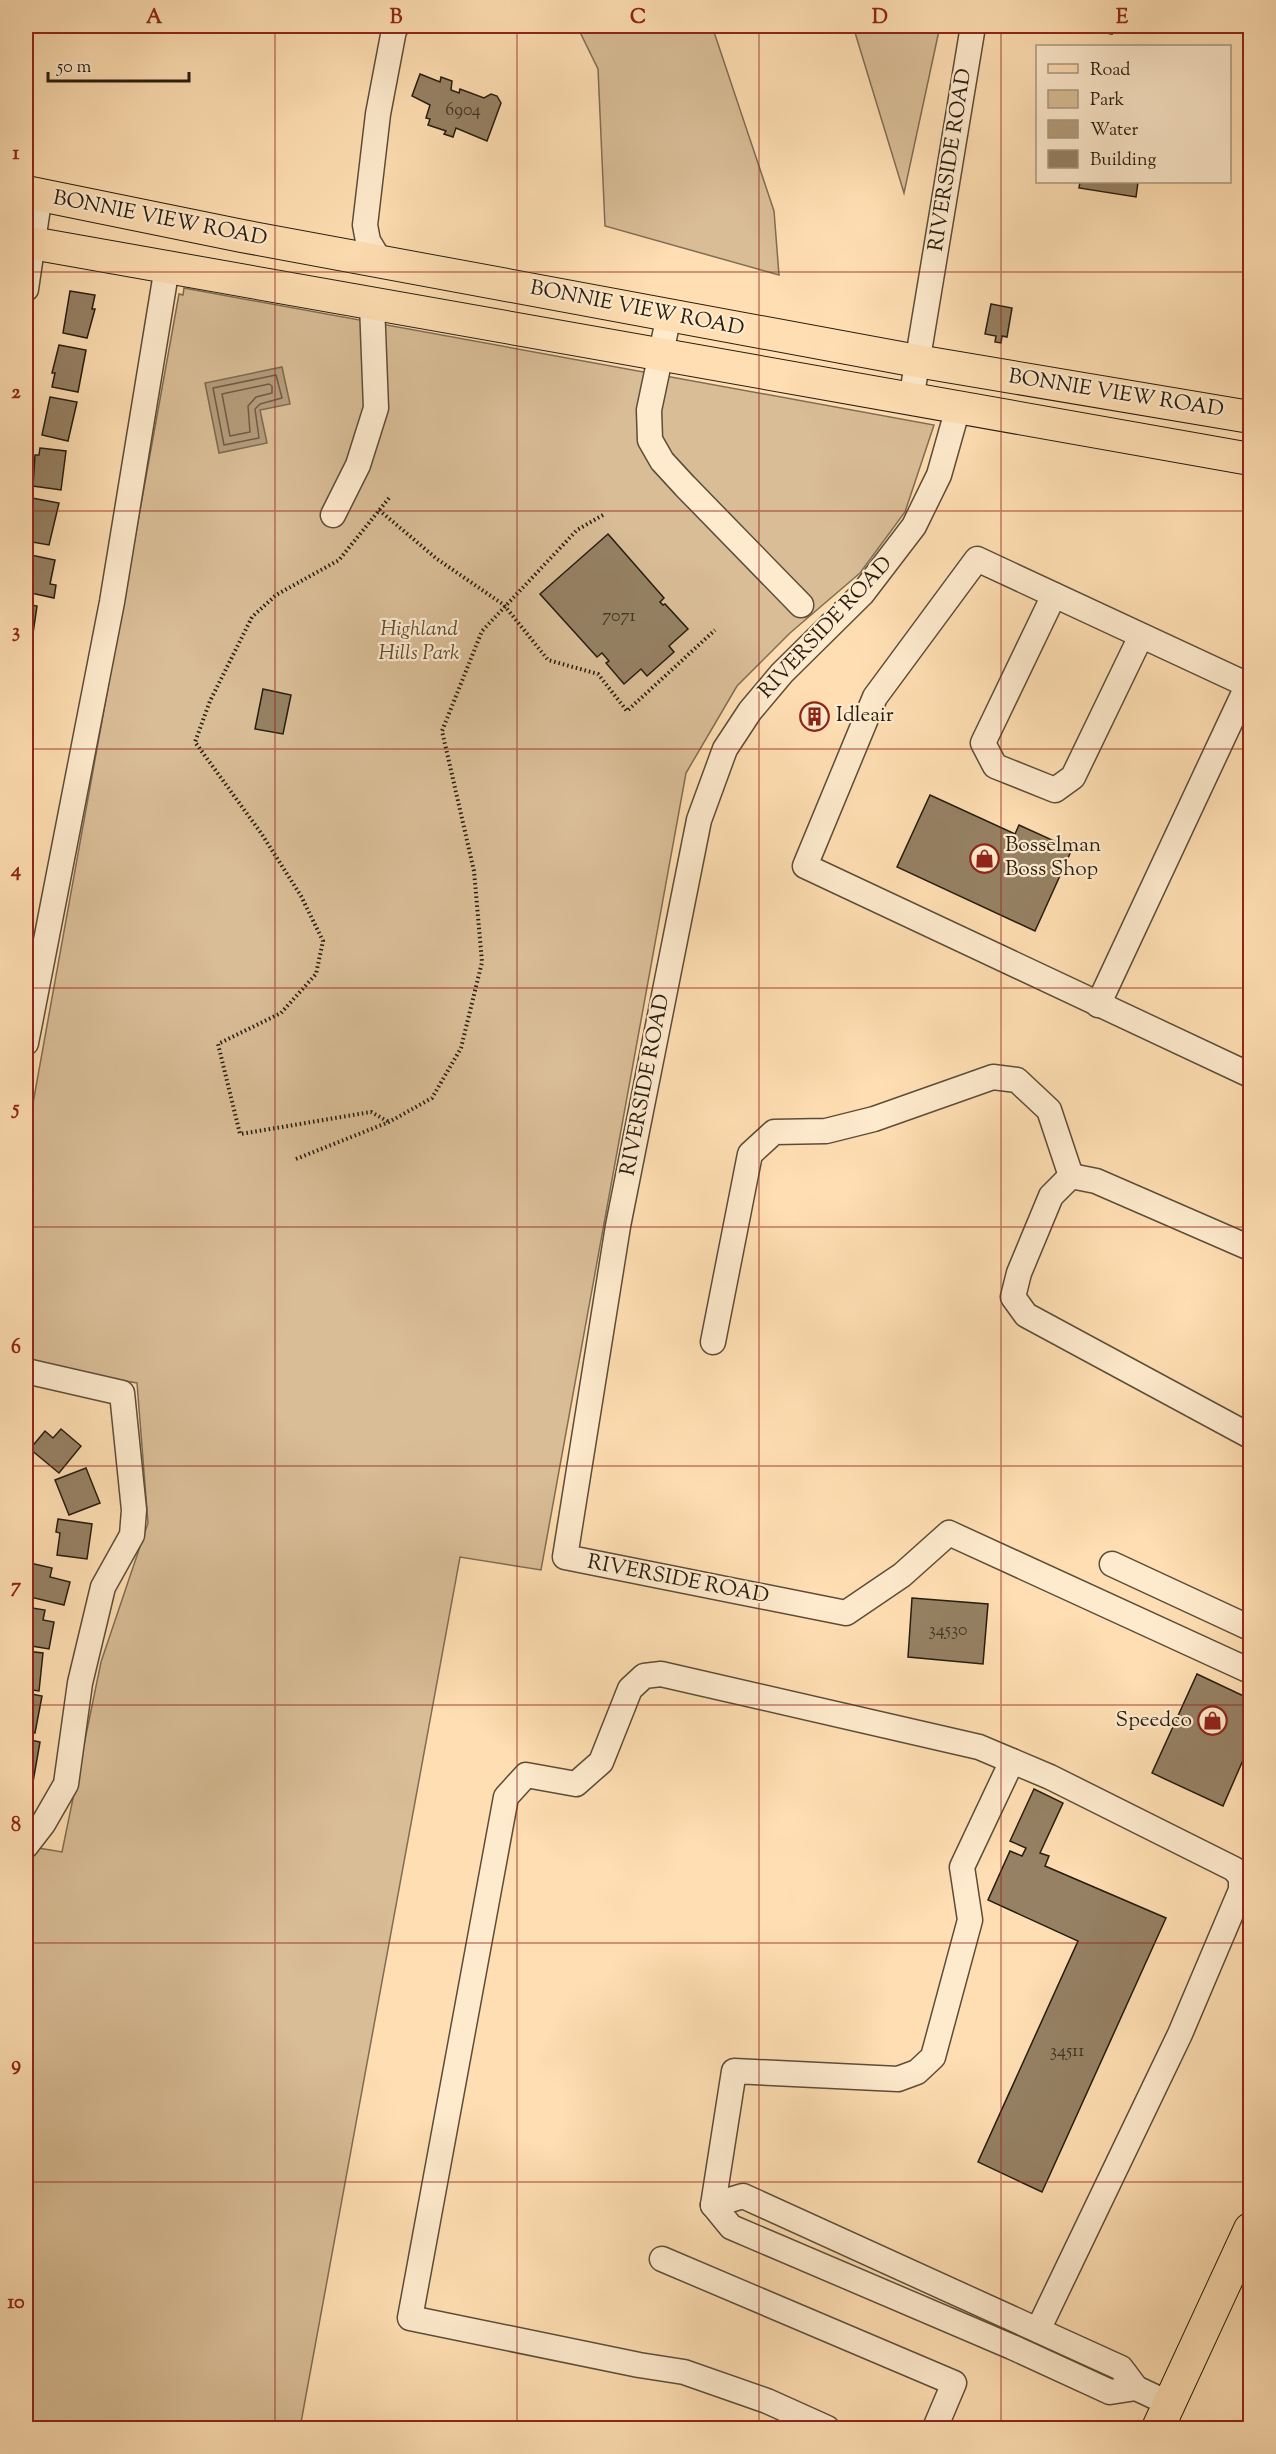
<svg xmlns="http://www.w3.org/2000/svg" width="1276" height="2454" font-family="'Sorts Mill Goudy',serif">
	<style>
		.green { fill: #d9bd96; stroke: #806d53; stroke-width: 1.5 }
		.water { fill: #b59c7b; stroke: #7c6950; stroke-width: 1.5 }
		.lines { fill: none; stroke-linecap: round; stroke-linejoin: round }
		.shore { stroke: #6e5c46; stroke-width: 1.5 }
		.building { fill: #968164; stroke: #261d10; stroke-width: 1.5 }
		.minor-casing { stroke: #5c4d38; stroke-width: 27 }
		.major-casing { stroke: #261d10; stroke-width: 34 }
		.path { stroke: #261d10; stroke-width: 4; stroke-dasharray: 1.5 3; stroke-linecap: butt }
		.minor { stroke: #feeacd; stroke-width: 24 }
		.major { stroke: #fedeb2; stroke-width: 32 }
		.grid { fill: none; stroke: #8f2418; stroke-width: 1.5; stroke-opacity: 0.55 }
		.labels { text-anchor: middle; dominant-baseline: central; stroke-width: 4.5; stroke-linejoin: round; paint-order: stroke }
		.number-label { font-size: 18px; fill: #423625 }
		.street-label { font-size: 21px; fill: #261d10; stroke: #feeacd }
		.park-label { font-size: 21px; font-style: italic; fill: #5c4d38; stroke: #feeacd }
		.poi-label { font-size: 21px; fill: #261d10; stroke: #feeacd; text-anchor: start }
		.neatline { fill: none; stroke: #8f2418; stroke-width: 2 }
		.grid-label { font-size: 20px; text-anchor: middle; font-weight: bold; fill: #8f2418 }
	</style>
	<rect width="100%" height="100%" fill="#fedeb2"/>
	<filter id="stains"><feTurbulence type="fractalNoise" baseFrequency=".00333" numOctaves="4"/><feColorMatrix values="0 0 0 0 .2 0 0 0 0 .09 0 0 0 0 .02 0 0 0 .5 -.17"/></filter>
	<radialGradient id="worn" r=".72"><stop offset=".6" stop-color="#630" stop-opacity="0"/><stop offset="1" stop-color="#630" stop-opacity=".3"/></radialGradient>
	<g class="green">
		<polygon points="577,26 712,26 774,211 779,275 605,226 598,69"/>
		<polygon points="853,26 940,26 904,193"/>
		<polygon points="184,288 934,425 905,512 860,573 790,633 737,686 686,773 541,1570 460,1557 300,2428 26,2428 26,1846 62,1852 101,1662 148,1523 137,1383 27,1364 26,1361 26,1142 179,294 183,295"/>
	</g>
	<polygon class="water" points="282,367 290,404 260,410 267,443 219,453 205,383"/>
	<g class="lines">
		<g class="shore">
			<polygon points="276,375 282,398 260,404 255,409 259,438 224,445 213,388"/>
			<polygon points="269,384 272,386 272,393 256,397 248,406 250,432 230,436 222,394"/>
		</g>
	</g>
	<g class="building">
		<polygon points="1088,26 1126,26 1125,32 1112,30 1112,34 1101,32 1102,28"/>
		<polygon points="420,74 440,82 441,77 452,81 451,90 459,93 460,89 484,98 491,94 497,96 501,103 487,141 456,128 453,137 444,134 446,131 428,125 430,119 426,118 430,105 412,96"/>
		<polygon points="1080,182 1138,182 1136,197 1079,188"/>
		<polygon points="70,291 95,295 92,309 95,309 87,338 63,333"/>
		<polygon points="991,304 1012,308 1007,337 1002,336 1001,343 995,342 996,336 985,334"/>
		<polygon points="59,345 86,350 78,392 52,387 55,373 52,373"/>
		<polygon points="50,397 77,402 68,441 42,435"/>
		<polygon points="40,448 66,451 61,490 33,486 35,455 39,455"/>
		<polygon points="32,498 59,503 49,545 26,541"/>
		<polygon points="608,534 664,598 660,602 663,605 665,604 688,629 669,646 674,652 647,676 641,669 624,684 606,663 609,661 602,653 597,657 540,594"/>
		<polygon points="26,554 55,560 50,584 56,585 54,598 26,592"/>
		<polygon points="26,604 37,606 31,647 26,646"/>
		<polygon points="263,689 291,695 283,734 255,729"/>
		<polygon points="815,703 827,710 815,729 803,722"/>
		<polygon points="930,795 1015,834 1019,825 1072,849 1035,931 897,867"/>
		<polygon points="61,1429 81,1446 59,1473 30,1449 45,1431 53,1438"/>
		<polygon points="86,1468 100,1503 69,1515 55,1480"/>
		<polygon points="58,1519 92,1524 87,1559 57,1555 60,1533 56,1532"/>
		<polygon points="30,1563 52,1568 50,1577 70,1582 64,1605 26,1596 26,1568 28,1568"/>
		<polygon points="912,1598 988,1604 983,1664 908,1657"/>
		<polygon points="26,1607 45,1610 43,1620 54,1622 49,1649 26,1645"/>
		<polygon points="26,1651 43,1653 39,1691 26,1689"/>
		<polygon points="1197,1674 1250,1699 1250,1744 1223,1806 1152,1773"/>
		<polygon points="26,1693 42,1696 35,1733 26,1732"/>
		<polygon points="26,1739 40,1742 33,1782 26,1780"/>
		<polygon points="1034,1789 1063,1803 1040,1853 1049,1856 1045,1866 1166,1918 1042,2192 978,2162 1078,1941 988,1900 1010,1851 1022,1856 1026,1848 1010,1841"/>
	</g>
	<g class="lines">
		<defs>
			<g id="minor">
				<polyline points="380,261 368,241 365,225 378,114 394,30 397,26"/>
				<polyline points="26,289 40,194"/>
				<polyline points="669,315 649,410 650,440 662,461 685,486 801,605"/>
				<polyline points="911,400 973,26"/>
				<polyline points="958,408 939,475 914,526 862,594 782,673 750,711 725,749 699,820 618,1226 565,1557 846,1613 902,1575 949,1533 1250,1671"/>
				<polyline points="333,515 358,465 376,408 372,304"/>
				<polyline points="1054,595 983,743 995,766 1055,790 1073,777 1141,636"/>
				<polyline points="1250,686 977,559 875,697 805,866 1250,1075"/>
				<polyline points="1098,1005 1250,680"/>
				<polyline points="26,1043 112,602 167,267"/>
				<polyline points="1250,1248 1096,1181 1071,1176 1051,1196 1019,1273 1013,1297 1026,1315 1250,1436"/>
				<polyline points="713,1342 750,1154 774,1132 826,1131 874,1119 993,1077 1017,1080 1049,1110 1071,1176"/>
				<polyline points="26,1371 122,1393 134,1510 132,1535 103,1587 80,1683 66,1784 43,1824 26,1846"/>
				<polyline points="1112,1564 1250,1628"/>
				<polyline points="1012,1761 962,1867 970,1920 933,2057 917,2072 898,2079 734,2071 713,2205 731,2227 1012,2347 1110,2392 1136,2388"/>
				<polyline points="713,2205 743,2196 1121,2368 1136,2388 1170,2404"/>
				<polyline points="662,2259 954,2383 935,2428"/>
				<polyline points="827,2428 767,2401 684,2372 639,2365 410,2318 506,1797 526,1775 576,1784 601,1762 630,1689 644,1676 661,1674 979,1747 1050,1777 1234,1869 1241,1877 1241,1890 1180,2034 1038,2330"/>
			</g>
			<g id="major">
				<polyline points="26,192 242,236 917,361 1250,417"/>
				<polyline points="26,242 1250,459"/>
				<polyline points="1158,2428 1250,2229"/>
			</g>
		</defs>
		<use href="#minor" class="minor-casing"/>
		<use href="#major" class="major-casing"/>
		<g class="path">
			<polyline points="389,498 339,560 276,595 252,617 210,701 195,742 261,833 301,896 323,941 316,974 281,1013 218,1044 240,1134 371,1112 389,1122"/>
			<polyline points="379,510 437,559 504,605 548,660 598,674 627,711 715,630"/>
			<polyline points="296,1159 389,1122 432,1098 461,1048 482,962 474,871 442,731 482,631 577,530 603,515"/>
		</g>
		<use href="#minor" class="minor"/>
		<use href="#major" class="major"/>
	</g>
	<path class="grid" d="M275,26V2428M517,26V2428M759,26V2428M1001,26V2428M26,272H1250M26,511H1250M26,749H1250M26,988H1250M26,1227H1250M26,1466H1250M26,1705H1250M26,1943H1250M26,2182H1250"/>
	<defs>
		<symbol id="building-ring" viewBox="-11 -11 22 22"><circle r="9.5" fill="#feeacd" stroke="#8f2418" stroke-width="1.5"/><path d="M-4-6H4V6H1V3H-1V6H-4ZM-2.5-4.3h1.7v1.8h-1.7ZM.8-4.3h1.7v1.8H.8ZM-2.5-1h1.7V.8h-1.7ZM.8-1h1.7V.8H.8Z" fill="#8f2418"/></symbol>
		<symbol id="shop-ring" viewBox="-11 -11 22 22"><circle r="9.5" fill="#feeacd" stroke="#8f2418" stroke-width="1.5"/><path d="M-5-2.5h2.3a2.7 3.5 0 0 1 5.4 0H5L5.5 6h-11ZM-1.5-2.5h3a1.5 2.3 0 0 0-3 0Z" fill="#8f2418"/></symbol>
	</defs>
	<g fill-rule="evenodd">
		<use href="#building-ring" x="798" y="700" width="33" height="33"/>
		<use href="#shop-ring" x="968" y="842" width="33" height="33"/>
		<use href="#shop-ring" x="1196" y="1704" width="33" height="33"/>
	</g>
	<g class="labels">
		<g class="number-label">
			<text x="463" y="111">6904</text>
			<text x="619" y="617">7071</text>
			<text x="948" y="1631">34530</text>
			<text x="1067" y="2052">34511</text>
		</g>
		<g class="street-label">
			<text transform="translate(951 160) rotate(-81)">RIVERSIDE ROAD</text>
			<text transform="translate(160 219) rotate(11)">BONNIE VIEW ROAD</text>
			<text transform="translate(637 309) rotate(11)">BONNIE VIEW ROAD</text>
			<text transform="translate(1116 394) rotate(9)">BONNIE VIEW ROAD</text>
			<text transform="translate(826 628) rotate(-47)">RIVERSIDE ROAD</text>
			<text transform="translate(646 1085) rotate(-79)">RIVERSIDE ROAD</text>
			<text transform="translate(678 1580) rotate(11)">RIVERSIDE ROAD</text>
		</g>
		<g class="park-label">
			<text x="419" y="630">Highland<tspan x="419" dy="24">Hills Park</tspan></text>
		</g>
		<g class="poi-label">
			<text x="836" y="716">Idleair</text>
			<text x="1005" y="846">Bosselman<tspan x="1005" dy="24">Boss Shop</tspan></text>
			<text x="1192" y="1721" text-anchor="end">Speedco</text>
		</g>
	</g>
	<rect width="1276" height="2454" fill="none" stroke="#fedeb2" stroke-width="66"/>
	<rect x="1036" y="45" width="195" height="138" fill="#feeacd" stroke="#a89881" stroke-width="1.5"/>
	<rect x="1048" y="64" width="30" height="9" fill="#fedeb2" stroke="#a89881" stroke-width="1.5"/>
	<text x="1090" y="75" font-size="18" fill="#261d10">Road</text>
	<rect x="1048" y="90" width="30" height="18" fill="#d9bd96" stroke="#a89881" stroke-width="1.5"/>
	<text x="1090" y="105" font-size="18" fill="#261d10">Park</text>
	<rect x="1048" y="120" width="30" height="18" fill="#b59c7b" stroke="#a89881" stroke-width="1.5"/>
	<text x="1090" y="135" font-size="18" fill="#261d10">Water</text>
	<rect x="1048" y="150" width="30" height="18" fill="#968164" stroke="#a89881" stroke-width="1.5"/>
	<text x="1090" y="165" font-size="18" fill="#261d10">Building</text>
	<path d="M48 72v9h141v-9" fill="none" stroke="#261d10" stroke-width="3"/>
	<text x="57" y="72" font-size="18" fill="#261d10" stroke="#feeacd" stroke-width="4.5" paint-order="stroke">50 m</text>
	<rect x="33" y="33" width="1210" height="2388" class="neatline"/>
	<g class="grid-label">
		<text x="154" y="23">A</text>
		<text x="396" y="23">B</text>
		<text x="638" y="23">C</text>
		<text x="880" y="23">D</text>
		<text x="1122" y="23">E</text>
		<text x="16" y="159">1</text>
		<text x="16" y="398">2</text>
		<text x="16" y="637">3</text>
		<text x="16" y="876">4</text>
		<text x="16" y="1114">5</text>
		<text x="16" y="1353">6</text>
		<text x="16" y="1592">7</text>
		<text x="16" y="1831">8</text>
		<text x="16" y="2070">9</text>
		<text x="16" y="2308">10</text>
	</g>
	<rect width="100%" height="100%" filter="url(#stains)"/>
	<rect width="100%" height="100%" fill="url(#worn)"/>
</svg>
